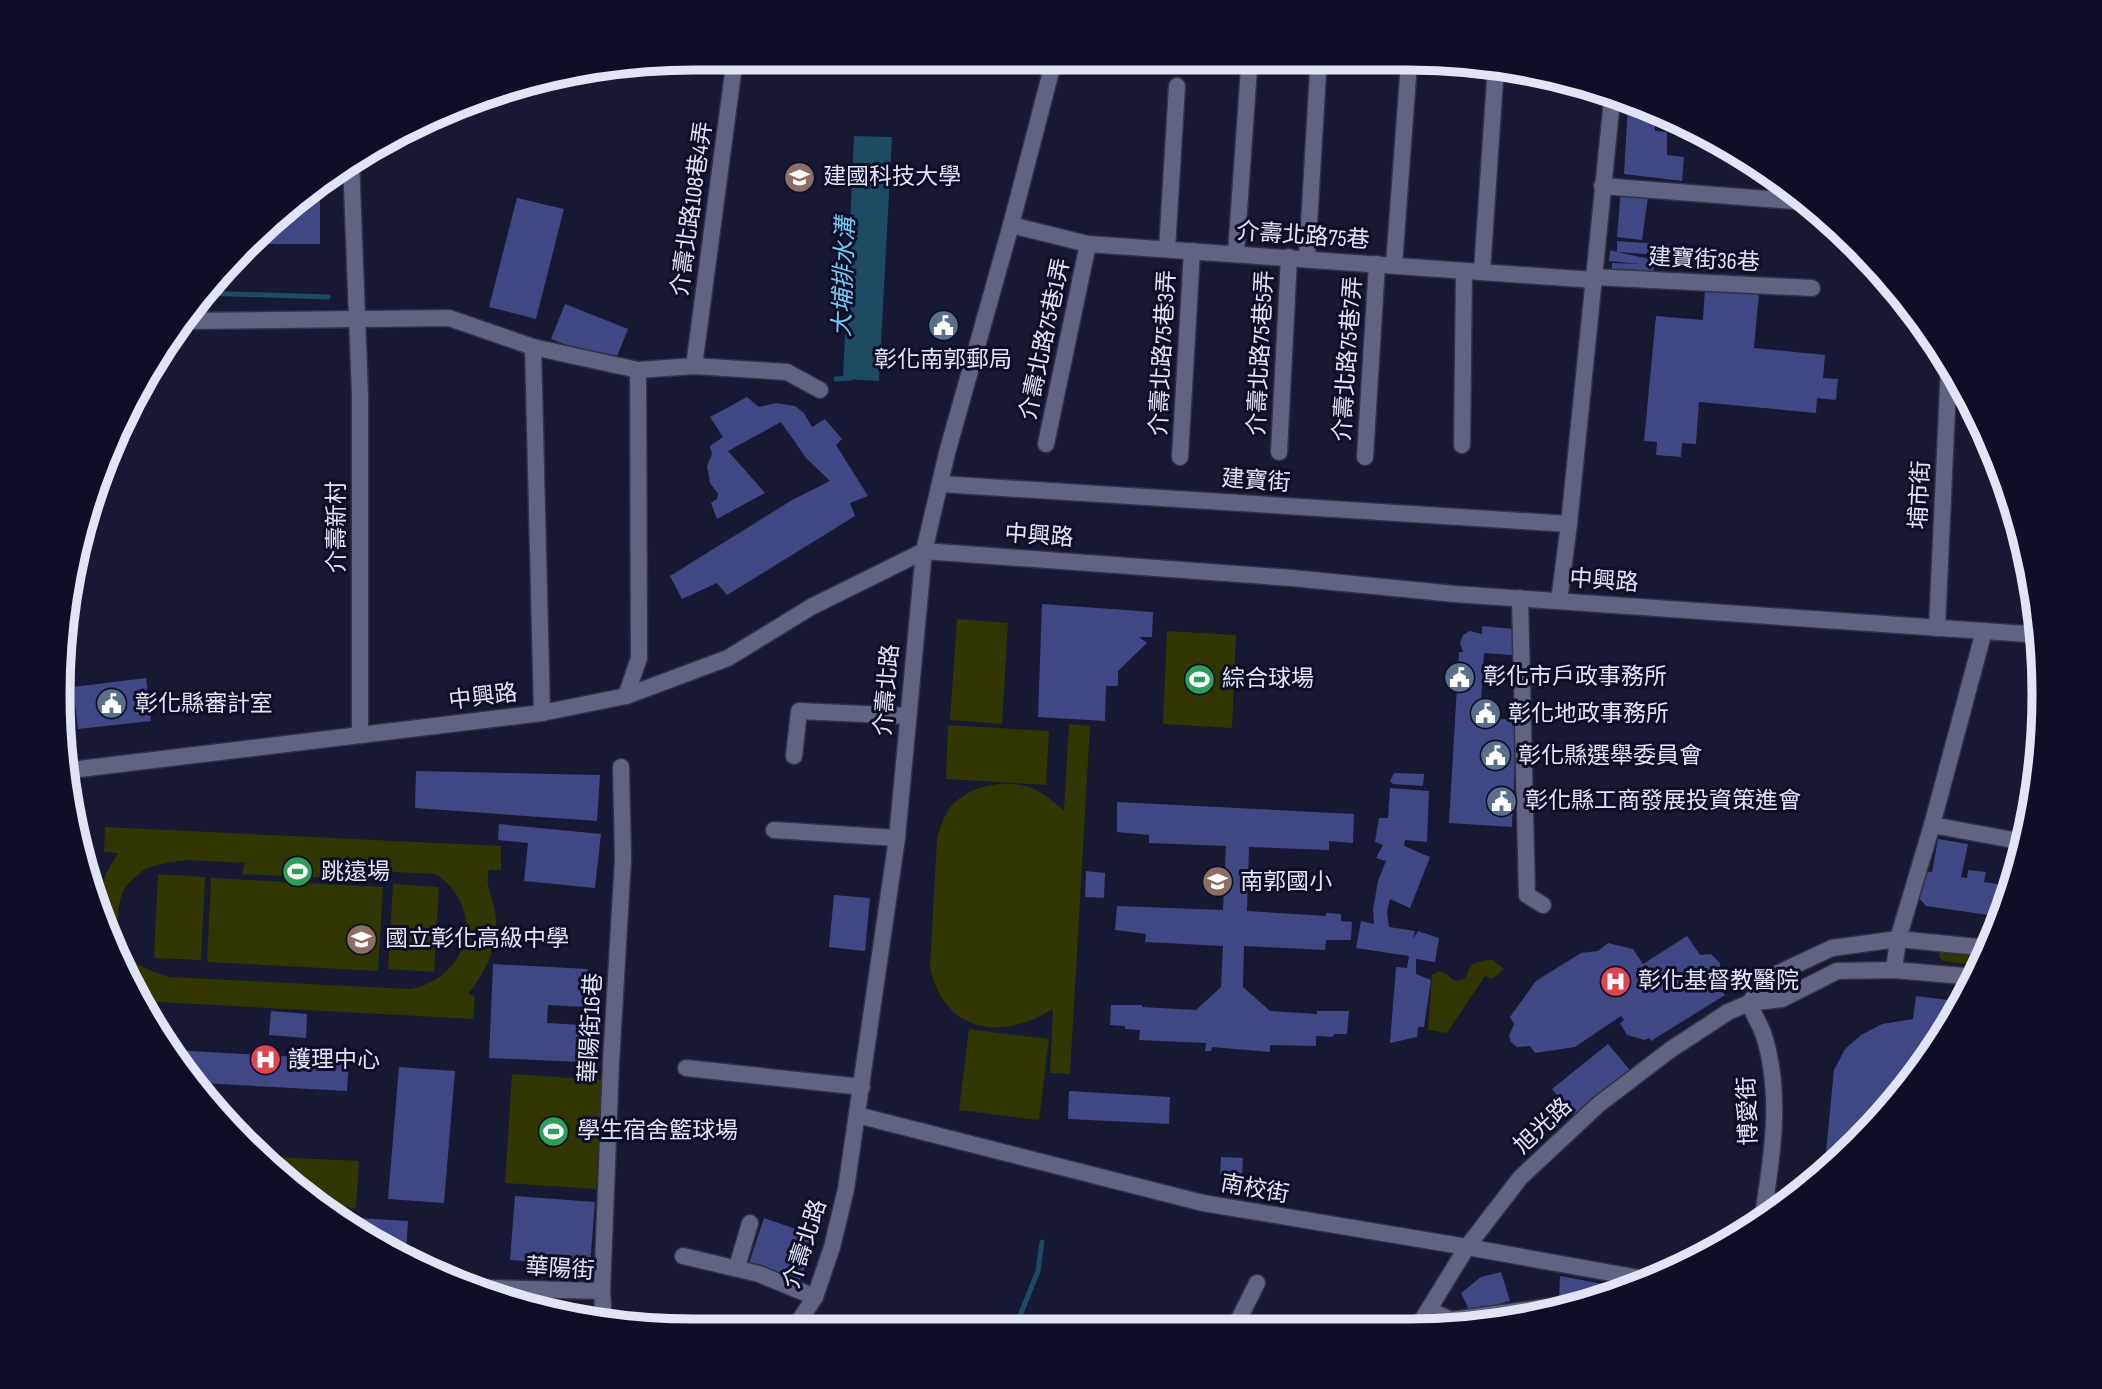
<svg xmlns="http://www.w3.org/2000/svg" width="2102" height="1389" font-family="'Sofia Sans Condensed','Noto Sans TC',sans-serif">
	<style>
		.green { fill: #313500; fill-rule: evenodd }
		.water { fill: #1d4b61 }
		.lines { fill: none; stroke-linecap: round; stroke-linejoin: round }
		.stream { stroke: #1d4b61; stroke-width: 5 }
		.building { fill: #414684 }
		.street-casing { stroke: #303144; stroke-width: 19 }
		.street { stroke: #606481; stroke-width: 16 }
		.labels { text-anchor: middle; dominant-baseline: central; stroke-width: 6; stroke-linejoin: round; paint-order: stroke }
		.poi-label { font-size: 23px; fill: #e1e4f5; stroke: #0e0f26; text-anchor: start }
		.street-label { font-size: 23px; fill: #e1e4f5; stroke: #0e0f26 }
		.water-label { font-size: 24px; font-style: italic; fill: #72cbf7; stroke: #0e0f26 }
		.rim { fill: none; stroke: #e1e4f5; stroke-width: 9 }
	</style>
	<rect width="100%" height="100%" fill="#161931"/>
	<g class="green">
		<polygon points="957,619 1008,623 1002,724 950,720"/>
		<polygon points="1167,631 1236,635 1232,728 1163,724"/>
		<path d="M1069,724L1090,726L1070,1074L1050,1073L1053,1009C1002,1041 944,1034 930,967L937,838C941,826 945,812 954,803C974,784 1007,779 1032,788C1044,793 1054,803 1064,810Z"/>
		<polygon points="948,725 1049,731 1046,785 946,779"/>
		<path d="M105,827L501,846V870H489C485,883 491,894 494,907C502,939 488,969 468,994L475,996L473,1019L138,1001L100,909L105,875L118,853L104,852ZM188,860L245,863L242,874L351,879L356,870L435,874C488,907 469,979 410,989L170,977C157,973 142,969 132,959C117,942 113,906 126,887C129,882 137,876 141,872C154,863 173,862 188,860Z"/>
		<polygon points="158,874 205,877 201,960 154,958"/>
		<polygon points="211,878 383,887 378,971 207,962"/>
		<polygon points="393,884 439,887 434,972 388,969"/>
		<polygon points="1942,950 1985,954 1980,966 1943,961 1939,956"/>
		<path d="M1487,960H1493L1504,969L1492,979L1485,976L1447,1033L1428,1030L1432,975L1439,971L1447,974L1453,980C1468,983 1466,973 1472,964Z"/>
		<polygon points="969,1029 1049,1039 1039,1120 959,1110"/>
		<polygon points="512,1074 604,1080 596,1189 505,1183"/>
		<polygon points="272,1157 359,1161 356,1208 324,1206 274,1173 266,1162"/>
	</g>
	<polygon class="water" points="854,136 892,137 879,381 843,379"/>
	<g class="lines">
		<g class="stream">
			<polyline points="204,293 328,297"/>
			<polyline points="836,379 850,378"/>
			<polyline points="1015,1328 1038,1271 1042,1242"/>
		</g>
	</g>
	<g class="building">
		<polygon points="1628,105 1655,113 1655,131 1667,132 1667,155 1684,157 1682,181 1624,174"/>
		<polygon points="1692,125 1721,145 1694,142"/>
		<polygon points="320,184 320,244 257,244"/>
		<polygon points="1621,187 1649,189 1642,240 1617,237"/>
		<polygon points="517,198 564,209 536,319 489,307"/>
		<polygon points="1617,241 1675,245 1675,256 1617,252 1659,261 1658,265 1654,265 1654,277 1612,274 1612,263 1641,264 1609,261 1610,250 1617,252"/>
		<polygon points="242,257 242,271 227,271"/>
		<polygon points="1705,288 1759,293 1754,348 1825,355 1823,378 1838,379 1836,400 1817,398 1816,413 1699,402 1696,444 1682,443 1681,457 1656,455 1657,442 1644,441 1656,316 1703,320"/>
		<polygon points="1895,288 1913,307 1917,314 1896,309"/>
		<polygon points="565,304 628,329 614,364 551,339"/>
		<polygon points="747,397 759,407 776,403 795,406 804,413 812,427 825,419 842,439 836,445 868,496 850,503 855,516 727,595 717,583 682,599 670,576 792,500 830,481 806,458 781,422 728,451 765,493 717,519 711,503 717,499 718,494 710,483 707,466 712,454 710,446 723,437 710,417"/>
		<polygon points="1042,604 1153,612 1152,637 1139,637 1147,643 1118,671 1118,686 1106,686 1105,721 1038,717"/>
		<polygon points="1482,626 1514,629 1512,655 1484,653 1480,718 1517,720 1512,827 1449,823 1459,652 1463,652 1460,643 1463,635 1470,631 1482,634"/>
		<polygon points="146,678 151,721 78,729 73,687"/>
		<polygon points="416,771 600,775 597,821 415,808"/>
		<polygon points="1394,773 1424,774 1423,786 1393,784 1390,781"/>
		<polygon points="1390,788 1429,791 1427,842 1405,840 1404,846 1430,857 1410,908 1390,899 1387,912 1389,927 1415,931 1413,939 1418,931 1439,938 1435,962 1416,959 1416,974 1431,980 1424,1027 1418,1027 1417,1037 1390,1043 1396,967 1407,968 1409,956 1356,948 1361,921 1374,924 1373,909 1378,881 1386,861 1376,858 1383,845 1375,842 1379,818 1388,818"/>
		<polygon points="1117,802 1354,814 1353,843 1329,841 1329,850 1249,847 1247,911 1326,916 1326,913 1341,914 1341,921 1352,922 1351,940 1326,940 1325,950 1244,946 1243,987 1270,1011 1317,1014 1317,1011 1349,1011 1347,1034 1334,1034 1333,1037 1316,1036 1316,1046 1270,1045 1270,1052 1212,1047 1211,1051 1205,1051 1206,1043 1139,1040 1140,1030 1125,1029 1125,1026 1110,1025 1111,1005 1142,1005 1142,1007 1196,1010 1221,987 1223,946 1145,942 1146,934 1115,930 1117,906 1223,910 1226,846 1149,843 1149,835 1117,832"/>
		<polygon points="499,824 601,834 595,888 524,881 528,843 498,840"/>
		<polygon points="1938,839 1968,844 1961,877 1967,878 1968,870 1986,872 1984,882 2010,886 2011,876 2016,877 2010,900 2002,917 1926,906 1919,898 1923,871 1932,872"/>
		<polygon points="1086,871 1105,873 1104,898 1085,897"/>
		<polygon points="834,895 870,898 865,951 829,947"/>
		<polygon points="1687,936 1700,955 1711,954 1720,963 1720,975 1715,979 1725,995 1651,1041 1649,1038 1645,1040 1627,1035 1620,1023 1624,1020 1621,1016 1575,1047 1535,1053 1530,1046 1517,1047 1511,1042 1509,1036 1514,1024 1510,1017 1536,981 1581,953 1598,951 1608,943 1633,949 1643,964"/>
		<polygon points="493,964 588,969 586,1007 548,1005 547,1023 582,1025 581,1062 489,1058"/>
		<polygon points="1916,996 1964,1002 1959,1013 1886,1115 1824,1172 1834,1070 1845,1049 1861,1035 1882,1024 1913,1019"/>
		<polygon points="271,1011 307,1014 306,1038 269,1035"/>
		<polygon points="1608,1044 1634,1075 1578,1120 1552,1089"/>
		<polygon points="174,1050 349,1060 347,1091 201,1083"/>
		<polygon points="399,1067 455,1071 444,1203 388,1199"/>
		<polygon points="1069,1091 1170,1097 1169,1124 1068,1119"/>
		<polygon points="1221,1157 1243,1158 1242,1175 1220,1174"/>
		<polygon points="515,1196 595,1202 590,1266 510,1260"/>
		<polygon points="340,1217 408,1221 406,1253 393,1252"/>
		<polygon points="764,1218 816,1236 800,1280 749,1263"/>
		<polygon points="1501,1272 1510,1301 1470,1312 1461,1293 1481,1277"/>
		<polygon points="1560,1276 1614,1286 1613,1292 1559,1300"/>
		<polygon points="544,1302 566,1303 571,1313 544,1306"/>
	</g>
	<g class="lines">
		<defs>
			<g id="street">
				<polyline points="351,160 360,395 360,735"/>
				<polyline points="1602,186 1806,202"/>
				<polyline points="1011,225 1088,244 1594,280"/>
				<polyline points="1167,249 1177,86"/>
				<polyline points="1236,253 1249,68"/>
				<polyline points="1307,258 1318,72"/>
				<polyline points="1394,265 1409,63"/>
				<polyline points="1482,271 1496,65"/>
				<polyline points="1594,277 1812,288"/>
				<polyline points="181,321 449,318 533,347 638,370 694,366 787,372 820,390"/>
				<polyline points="533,347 542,713"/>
				<polyline points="694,366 735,58"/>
				<polyline points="1046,444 1088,244"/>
				<polyline points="1462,445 1464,271"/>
				<polyline points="1279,452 1289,257"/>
				<polyline points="1180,457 1192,251"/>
				<polyline points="1365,457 1377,264"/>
				<polyline points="941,484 1569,524"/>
				<polyline points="1520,598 1527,895 1543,905"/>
				<polyline points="1559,601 1569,524 1612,100"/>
				<polyline points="1937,628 1949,365"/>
				<polyline points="2035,635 2036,614"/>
				<polyline points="626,696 639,658 638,370"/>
				<polyline points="794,756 799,711 908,716"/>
				<polyline points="71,770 542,713 626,696 728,658 811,607 924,551 1292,578 1455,594 2040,635"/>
				<polyline points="1932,825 2024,842"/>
				<polyline points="774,830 897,838"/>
				<polyline points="1894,970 1898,939 1932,825 1984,631"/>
				<polyline points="1749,1003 1770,977 1832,948 1898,939 1988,948"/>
				<path d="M1749,1003C1753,1013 1759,1023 1763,1033C1783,1092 1772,1160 1762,1221"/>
				<polyline points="686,1068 862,1087"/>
				<polyline points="857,1115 1203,1203 1467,1247 1650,1280"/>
				<polyline points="683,1256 759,1274 815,1297"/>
				<polyline points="737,1267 750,1223"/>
				<polyline points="486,1288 602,1291 604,1324"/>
				<polyline points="602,1291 611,1063 623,859 621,767"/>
				<polyline points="1429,1310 1451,1320 1597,1300"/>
				<polyline points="795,1327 815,1297 832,1247 846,1189 897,838 924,551 947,453 1011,225 1054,60"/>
				<polyline points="1234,1329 1257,1283"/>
				<polyline points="1416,1330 1467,1247 1520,1178 1598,1105 1670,1050 1728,1012 1749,1003 1782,999 1837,971 1894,970 1975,977"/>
			</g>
		</defs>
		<use href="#street" class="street-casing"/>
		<use href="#street" class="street"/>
	</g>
	<defs>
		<symbol id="university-disc" viewBox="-11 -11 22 22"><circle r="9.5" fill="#8d6e63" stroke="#0e0f26"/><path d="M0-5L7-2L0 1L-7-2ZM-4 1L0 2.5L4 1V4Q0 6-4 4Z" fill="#fff"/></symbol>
		<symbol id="civic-disc" viewBox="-11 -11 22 22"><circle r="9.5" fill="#5c6f8a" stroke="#0e0f26"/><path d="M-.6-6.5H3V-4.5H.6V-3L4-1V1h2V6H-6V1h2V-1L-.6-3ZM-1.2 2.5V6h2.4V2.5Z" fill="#fff"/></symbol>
		<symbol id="stadium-disc" viewBox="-11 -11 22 22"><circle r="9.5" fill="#2e9e5b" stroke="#0e0f26"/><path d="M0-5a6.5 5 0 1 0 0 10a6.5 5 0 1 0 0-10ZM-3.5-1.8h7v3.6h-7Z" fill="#fff"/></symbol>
		<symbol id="school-disc" viewBox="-11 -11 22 22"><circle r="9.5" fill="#8d6e63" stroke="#0e0f26"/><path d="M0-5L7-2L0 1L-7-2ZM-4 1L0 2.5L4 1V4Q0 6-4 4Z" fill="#fff"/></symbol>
		<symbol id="hospital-disc" viewBox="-11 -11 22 22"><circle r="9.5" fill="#e0444e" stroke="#0e0f26"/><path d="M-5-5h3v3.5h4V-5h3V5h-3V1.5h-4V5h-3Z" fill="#fff"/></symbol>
	</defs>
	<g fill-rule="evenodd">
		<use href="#university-disc" x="782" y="160" width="35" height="35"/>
		<use href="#civic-disc" x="926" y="308" width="35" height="35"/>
		<use href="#civic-disc" x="1442" y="660" width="35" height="35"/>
		<use href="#stadium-disc" x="1182" y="662" width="35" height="35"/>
		<use href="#civic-disc" x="94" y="686" width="35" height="35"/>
		<use href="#civic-disc" x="1468" y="696" width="35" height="35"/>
		<use href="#civic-disc" x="1478" y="738" width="35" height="35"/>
		<use href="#civic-disc" x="1484" y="784" width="35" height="35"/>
		<use href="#stadium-disc" x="280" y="854" width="35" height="35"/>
		<use href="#school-disc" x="1200" y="864" width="35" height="35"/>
		<use href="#school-disc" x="344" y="922" width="35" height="35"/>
		<use href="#hospital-disc" x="1598" y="964" width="35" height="35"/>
		<use href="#hospital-disc" x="248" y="1042" width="35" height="35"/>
		<use href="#stadium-disc" x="536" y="1114" width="35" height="35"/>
	</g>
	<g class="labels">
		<g class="poi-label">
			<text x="823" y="177">建國科技大學</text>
			<text x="943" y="360" text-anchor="middle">彰化南郭郵局</text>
			<text x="1483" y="677">彰化市戶政事務所</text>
			<text x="1222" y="679">綜合球場</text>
			<text x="135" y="704">彰化縣審計室</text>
			<text x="1508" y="714">彰化地政事務所</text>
			<text x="1518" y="756">彰化縣選舉委員會</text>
			<text x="1525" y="801">彰化縣工商發展投資策進會</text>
			<text x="321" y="872">跳遠場</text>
			<text x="1240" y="882">南郭國小</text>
			<text x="385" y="939">國立彰化高級中學</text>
			<text x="1638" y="981">彰化基督教醫院</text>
			<text x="288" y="1060">護理中心</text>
			<text x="577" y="1131">學生宿舍籃球場</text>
		</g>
		<g class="street-label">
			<text transform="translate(692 209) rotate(-82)">介壽北路108巷4弄</text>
			<text transform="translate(1303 236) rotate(4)">介壽北路75巷</text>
			<text transform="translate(1704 260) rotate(3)">建寶街36巷</text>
			<text transform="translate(1045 339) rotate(-78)">介壽北路75巷1弄</text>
			<text transform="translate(1163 353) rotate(-87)">介壽北路75巷3弄</text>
			<text transform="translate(1261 353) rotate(-87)">介壽北路75巷5弄</text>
			<text transform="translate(1348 359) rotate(-86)">介壽北路75巷7弄</text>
			<text transform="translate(1256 481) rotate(4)">建寶街</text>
			<text transform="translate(1920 495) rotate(-87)">埔市街</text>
			<text transform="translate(337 527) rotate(-90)">介壽新村</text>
			<text transform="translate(1039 536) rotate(4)">中興路</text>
			<text transform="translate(1604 581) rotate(4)">中興路</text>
			<text transform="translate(887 690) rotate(-85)">介壽北路</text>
			<text transform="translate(483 697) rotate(-7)">中興路</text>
			<text transform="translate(591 1028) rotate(-87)">華陽街16巷</text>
			<text transform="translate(1748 1111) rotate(-92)">博愛街</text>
			<text transform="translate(1543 1126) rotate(-43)">旭光路</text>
			<text transform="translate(1255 1189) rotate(10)">南校街</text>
			<text transform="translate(805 1244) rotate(-72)">介壽北路</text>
			<text transform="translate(560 1269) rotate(4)">華陽街</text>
		</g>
		<g class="water-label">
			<text transform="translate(844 277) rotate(-88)">大埔排水溝</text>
		</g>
	</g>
	<path d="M0 0H2102V1389H0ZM694 70H1408A624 624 0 0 1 2032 694V695A624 624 0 0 1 1408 1319H694A624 624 0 0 1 70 695V694A624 624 0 0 1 694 70Z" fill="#0e0f26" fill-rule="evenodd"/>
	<path class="rim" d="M694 70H1408A624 624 0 0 1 2032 694V695A624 624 0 0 1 1408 1319H694A624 624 0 0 1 70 695V694A624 624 0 0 1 694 70Z"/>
</svg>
